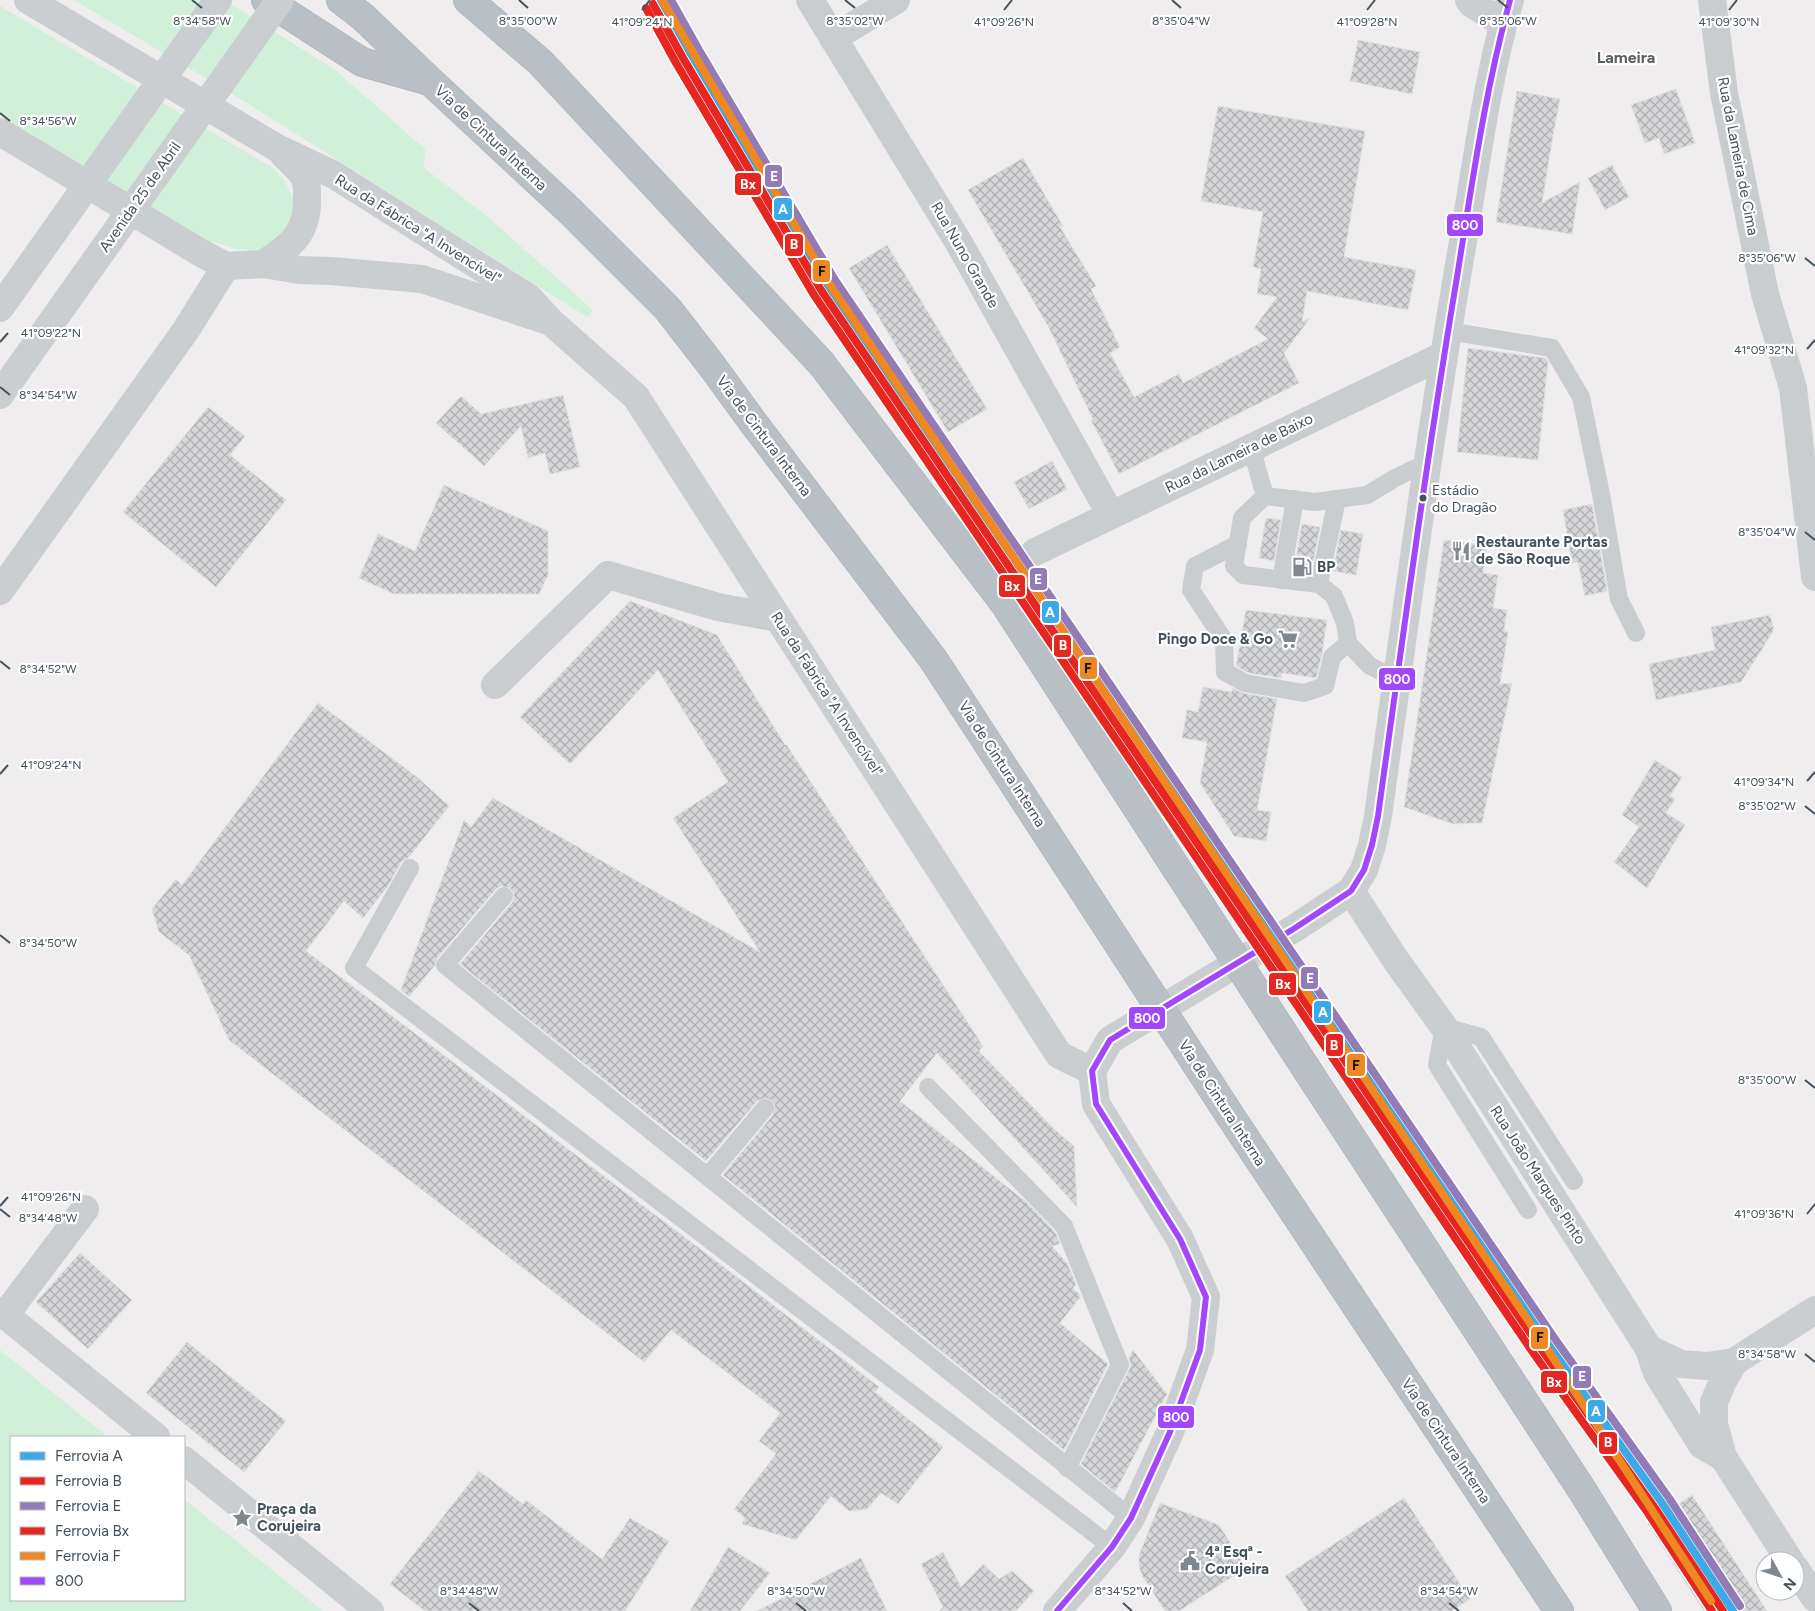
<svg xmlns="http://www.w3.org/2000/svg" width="1815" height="1611" font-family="Figtree,sans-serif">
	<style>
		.garden { fill: #d0f0d9 }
		.building { fill: url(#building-cross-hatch); stroke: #e0dfe1 }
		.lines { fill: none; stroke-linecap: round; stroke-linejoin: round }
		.highway-casing { stroke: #b2b8be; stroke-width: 30 }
		.lane { stroke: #cacdcf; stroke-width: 18 }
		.street { stroke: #cacdcf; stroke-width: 28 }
		.secondary { stroke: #caced1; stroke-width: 28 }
		.highway { stroke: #b9c0c5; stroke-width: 28 }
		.highway-bridge-casing { stroke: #b2b8be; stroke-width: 30; stroke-linecap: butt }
		.secondary-bridge { stroke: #caced1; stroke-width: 28 }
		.highway-bridge { stroke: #b9c0c5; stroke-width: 28 }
		.bus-1-casing { stroke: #fff; stroke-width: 10 }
		.bus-1 { stroke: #a347ff; stroke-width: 6 }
		.rail-1-casing { stroke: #fff; stroke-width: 11 }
		.rail-2-casing { stroke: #fff; stroke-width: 11 }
		.rail-3-casing { stroke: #fff; stroke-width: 11 }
		.rail-4-casing { stroke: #fff; stroke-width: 11 }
		.rail-5-casing { stroke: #fff; stroke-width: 11 }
		.rail-1 { stroke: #3ca9e8; stroke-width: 8 }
		.rail-2 { stroke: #e62621; stroke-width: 8 }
		.rail-3 { stroke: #937bb8; stroke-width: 8 }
		.rail-4 { stroke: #e62621; stroke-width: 8 }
		.rail-5 { stroke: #ed8822; stroke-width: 8 }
		.ticks { fill: none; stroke: #44525c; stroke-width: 2 }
		.bus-dot { fill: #44525c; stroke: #fff; stroke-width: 2 }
		.labels { text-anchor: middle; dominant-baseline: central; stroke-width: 4.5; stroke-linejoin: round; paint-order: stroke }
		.bus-label { font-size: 14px; fill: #44525c; stroke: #fff; text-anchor: start }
		.street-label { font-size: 15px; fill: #44525c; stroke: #fff }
		.poi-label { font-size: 15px; font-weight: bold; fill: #44525c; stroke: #fff; text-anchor: start }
		.neighbourhood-label { font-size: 16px; font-weight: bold; fill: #595e62; stroke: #fff }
		.ticks-label { font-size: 12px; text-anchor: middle; fill: #44525c; stroke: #fff; stroke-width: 4.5; stroke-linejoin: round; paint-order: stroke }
		.line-badge { stroke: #fff; stroke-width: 2 }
		.badge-label { font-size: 14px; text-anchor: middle; font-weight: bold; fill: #fff }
		.pale-badge-label { font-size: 14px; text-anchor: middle; font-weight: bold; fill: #111 }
	</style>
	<defs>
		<pattern id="building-cross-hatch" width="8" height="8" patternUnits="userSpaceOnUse" patternTransform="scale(1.25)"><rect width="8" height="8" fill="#d6d6d8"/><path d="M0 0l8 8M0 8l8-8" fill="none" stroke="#afb0b2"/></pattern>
	</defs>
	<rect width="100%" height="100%" fill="#efedee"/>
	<g class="garden">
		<polygon points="74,0 225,0 335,70 425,149 424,168 482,212 593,310 587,317 234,95"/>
		<polygon points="0,6 274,169 286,183 293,200 293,214 288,228 267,249 251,250 237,249 198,238 0,115"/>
		<polygon points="0,1350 108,1437 11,1437 11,1600 184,1600 184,1499 323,1611 0,1611"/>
	</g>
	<g class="building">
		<polygon points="1358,40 1420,52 1412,94 1350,81"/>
		<polygon points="1676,89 1695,143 1664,154 1659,138 1645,143 1631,105"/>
		<polygon points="1517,91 1560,99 1553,135 1542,203 1580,182 1572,234 1496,222"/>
		<polygon points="1218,106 1365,131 1344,257 1416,270 1408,310 1307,291 1302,322 1310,318 1284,353 1299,383 1119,474 1091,420 1093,419 1048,326 968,190 1023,158 1063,226 1060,227 1096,286 1091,289 1120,347 1110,353 1134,397 1179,374 1183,383 1268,339 1254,328 1277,297 1257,294 1261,269 1253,267 1263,212 1201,201"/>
		<polygon points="1612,165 1629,197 1605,210 1588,178"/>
		<polygon points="887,245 987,409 948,432 849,268"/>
		<polygon points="1468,348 1545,358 1548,362 1538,460 1457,452"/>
		<polygon points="563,395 580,467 550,474 545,453 528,458 521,426 484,466 436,423 461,396 481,414"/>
		<polygon points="208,407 245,436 230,455 286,500 216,587 123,512"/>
		<polygon points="1052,461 1067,489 1029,509 1014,482"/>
		<polygon points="444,485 548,531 548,575 539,594 394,594 359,578 378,534 415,551"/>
		<polygon points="1592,504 1607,591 1585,596 1578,562 1572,563 1563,510"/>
		<polygon points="1266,518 1281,520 1274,561 1259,558"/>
		<polygon points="1302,524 1320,527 1312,567 1295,564"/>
		<polygon points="1341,530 1363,534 1356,575 1333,571"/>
		<polygon points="1444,540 1487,546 1483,573 1498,575 1493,608 1507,610 1504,631 1508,632 1500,684 1512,683 1482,823 1453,824 1404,807"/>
		<polygon points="630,601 717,635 785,745 786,744 983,1046 979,1051 1053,1128 1074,1146 1077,1207 937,1053 900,1101 1026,1202 1055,1232 1060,1244 1052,1246 1067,1263 1076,1284 1073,1288 1081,1296 1060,1323 1108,1364 1064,1450 723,1175 773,1115 775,1105 771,1100 766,1098 757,1101 706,1161 460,964 512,903 514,898 514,893 510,888 501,886 496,889 437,958 435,965 409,997 401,990 464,820 471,827 493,798 760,952 673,818 728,782 658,670 570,764 520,717"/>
		<polygon points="1246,610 1327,620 1322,654 1316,678 1282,673 1281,678 1249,673 1236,666"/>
		<polygon points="1770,615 1774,630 1741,682 1656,700 1649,664 1715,650 1711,627"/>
		<polygon points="1203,687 1232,692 1232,688 1243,693 1277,699 1257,810 1271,812 1266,841 1234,836 1200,783 1207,742 1182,738 1187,710 1198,712"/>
		<polygon points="318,703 417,777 449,806 409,857 401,862 388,886 363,918 344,901 306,951 720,1264 879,1387 875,1392 943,1447 898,1504 881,1493 867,1509 849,1511 831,1496 796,1540 742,1524 745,1518 734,1509 776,1454 759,1441 780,1413 671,1330 644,1362 229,1040 189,955 159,932 152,909 176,879 182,885"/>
		<polygon points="1655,760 1682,777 1670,796 1675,799 1666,813 1685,825 1647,888 1614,862 1639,827 1622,815"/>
		<polygon points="80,1253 132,1300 88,1349 36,1302"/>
		<polygon points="187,1342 286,1421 244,1472 146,1393"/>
		<polygon points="1133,1350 1167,1394 1115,1492 1081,1464 1129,1370 1131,1365 1129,1358"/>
		<polygon points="479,1471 523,1504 526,1500 602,1559 630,1518 669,1541 625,1611 425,1611 390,1584"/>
		<polygon points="1692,1495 1767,1611 1704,1611 1648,1524"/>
		<polygon points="1404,1498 1470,1599 1452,1611 1308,1611 1285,1576"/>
		<polygon points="1160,1503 1219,1525 1246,1568 1179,1611 1165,1611 1143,1577 1139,1567 1139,1555"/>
		<polygon points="728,1547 770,1573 740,1611 690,1611"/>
		<polygon points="943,1552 961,1587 983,1564 999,1579 1012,1571 1034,1591 1016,1611 939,1611 943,1607 921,1564"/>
		<polygon points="861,1558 887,1611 757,1611"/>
	</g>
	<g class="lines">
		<defs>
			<g id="highway">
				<polyline points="266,0 362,62 426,80"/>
				<polyline points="341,0 363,17 430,81 571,212 667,308 712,366"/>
				<polyline points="468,0 540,62 766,304"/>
				<polyline points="1309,1073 1582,1490 1657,1611"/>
				<polyline points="1231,1117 1559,1611"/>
			</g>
		</defs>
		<use href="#highway" class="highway-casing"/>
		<g class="lane">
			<polyline points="1448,331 1552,348 1581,397 1601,494 1619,599 1636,633"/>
			<polyline points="1251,447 1265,496"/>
			<polyline points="1238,544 1195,566 1191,590 1224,640 1225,672 1245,683 1304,693 1325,686 1332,657 1348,643"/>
			<polyline points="1281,580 1295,499"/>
			<polyline points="1319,584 1337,499"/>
			<polyline points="1397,679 1370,666 1348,643 1345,623 1334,596 1319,584 1243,575 1234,566 1242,518 1265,496 1315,502 1367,495 1395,478 1428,462"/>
			<polyline points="410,868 354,968 1112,1547"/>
			<polyline points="504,896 445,965 1131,1518"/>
			<polyline points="928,1087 1064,1226 1120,1365 1067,1468"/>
			<polyline points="708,1176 765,1108"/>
			<polyline points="1528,1210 1437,1065 1444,1027 1481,1037 1574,1181"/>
		</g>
		<g class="street">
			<polyline points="810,0 959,243 1111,515"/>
			<polyline points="1712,0 1724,93 1765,294 1793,388 1815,577"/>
			<polyline points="833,38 896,0"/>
			<polyline points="1035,552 1444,355"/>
			<polyline points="495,685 608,575 718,607 778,618"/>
			<polyline points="5,1315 85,1209"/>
		</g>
		<g class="secondary">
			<polyline points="28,0 277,148 334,175 528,297 551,322 636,397 1059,1055 1092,1071"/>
			<polyline points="1469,0 1472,4 1503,23"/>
			<polyline points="0,132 201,253 226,266 263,264 299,270 331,271 422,279 545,320"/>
			<path d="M263,264C289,247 307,235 307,201C307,192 308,183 303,175C298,168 290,161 284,155"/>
			<polyline points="0,591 186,330 226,266"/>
			<polyline points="1351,891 1395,959 1444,1027 1649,1349 1657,1373 1702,1445 1723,1457"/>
			<polyline points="0,1311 156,1437"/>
			<polyline points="1649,1349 1681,1364 1707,1366 1734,1362 1815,1310"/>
			<polyline points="1734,1362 1723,1381 1714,1402 1714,1424 1723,1457 1790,1561"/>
			<polyline points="184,1460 370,1611"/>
			<polyline points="1795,1568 1815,1598"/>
			<path d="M1057,1611L1112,1547L1131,1518L1170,1432L1200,1350L1206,1297L1180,1239L1096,1104L1092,1071L1110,1040L1295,928L1351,891L1364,870L1372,845L1378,816C1404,628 1429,440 1461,253C1476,169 1486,82 1510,0"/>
		</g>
		<use href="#highway" class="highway"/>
		<defs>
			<g id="highway-bridge">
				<polyline points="766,304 821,363 1005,604 1309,1073"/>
				<polyline points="712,366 752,421 933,659 1231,1117"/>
			</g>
		</defs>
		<use href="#highway-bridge" class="highway-bridge-casing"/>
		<g class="secondary-bridge">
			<polyline points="0,308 218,0"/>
			<polyline points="0,395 280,0"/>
		</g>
		<use href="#highway-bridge" class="highway-bridge"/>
		<defs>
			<path id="bus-1" d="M1057,1611L1112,1547L1131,1518L1170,1432L1200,1350L1206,1297L1180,1239L1096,1104L1092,1071L1110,1040L1295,928L1351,891L1364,870L1372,845L1378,816C1403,636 1427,456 1457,277C1472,184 1485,91 1510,0"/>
		</defs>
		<use href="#bus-1" class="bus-1-casing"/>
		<use href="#bus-1" class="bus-1"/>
		<defs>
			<polyline id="rail-1" points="661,0 691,54 828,285 1548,1344 1662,1503 1733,1611"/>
			<polyline id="rail-2" points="653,4 683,58 821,290 1541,1349 1655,1508 1723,1611"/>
			<polyline id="rail-3" points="671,0 699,50 835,280 1555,1339 1669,1498 1740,1606"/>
			<polyline id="rail-4" points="646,8 676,63 814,295 1534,1354 1648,1513 1712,1611"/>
			<polyline id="rail-5" points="662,0 830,285 1546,1347 1711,1601"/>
		</defs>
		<use href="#rail-1" class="rail-1-casing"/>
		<use href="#rail-2" class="rail-2-casing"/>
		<use href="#rail-3" class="rail-3-casing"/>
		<use href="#rail-4" class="rail-4-casing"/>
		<use href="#rail-5" class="rail-5-casing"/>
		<use href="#rail-1" class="rail-1"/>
		<use href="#rail-2" class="rail-2"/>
		<use href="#rail-3" class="rail-3"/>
		<use href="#rail-4" class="rail-4"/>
		<use href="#rail-5" class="rail-5"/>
	</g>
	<path class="ticks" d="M192,0L202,8M519,0L528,8M845,0L855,8M1172,0L1181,8M1498,0L1508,8M642,10L650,0M1004,10L1012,0M1367,10L1375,0M1729,10L1737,0M0,113L10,121M1805,258L1815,266M0,342L8,333M1807,349L1815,340M0,387L10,395M1805,532L1815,540M0,661L10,669M0,774L8,765M1807,781L1815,772M1805,806L1815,814M0,935L10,943M1805,1080L1815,1088M0,1206L8,1197M0,1209L10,1217M1807,1214L1815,1204M1805,1354L1815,1362M469,1603L479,1611M796,1603L806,1611M1123,1603L1132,1611M1449,1603L1459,1611"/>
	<defs>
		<symbol id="restaurant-bare" viewBox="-9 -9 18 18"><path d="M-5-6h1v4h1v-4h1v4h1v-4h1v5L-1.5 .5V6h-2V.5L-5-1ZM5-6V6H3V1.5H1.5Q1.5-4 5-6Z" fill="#80888f" stroke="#fff" stroke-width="2.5" paint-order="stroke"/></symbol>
		<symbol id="fuel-bare" viewBox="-9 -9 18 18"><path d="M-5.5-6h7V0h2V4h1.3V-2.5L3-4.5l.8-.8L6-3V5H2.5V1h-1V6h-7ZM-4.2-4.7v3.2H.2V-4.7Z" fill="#80888f" stroke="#fff" stroke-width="2.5" paint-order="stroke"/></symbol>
		<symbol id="supermarket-bare" viewBox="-9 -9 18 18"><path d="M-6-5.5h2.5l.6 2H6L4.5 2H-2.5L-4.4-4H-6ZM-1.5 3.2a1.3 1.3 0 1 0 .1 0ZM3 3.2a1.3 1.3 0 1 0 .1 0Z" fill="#80888f" stroke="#fff" stroke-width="2.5" paint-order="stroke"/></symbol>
		<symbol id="sight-bare" viewBox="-9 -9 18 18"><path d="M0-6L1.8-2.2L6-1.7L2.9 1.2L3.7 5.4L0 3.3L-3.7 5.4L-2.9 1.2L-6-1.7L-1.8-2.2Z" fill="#80888f" stroke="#fff" stroke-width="2.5" paint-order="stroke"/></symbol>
		<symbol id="civic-bare" viewBox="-9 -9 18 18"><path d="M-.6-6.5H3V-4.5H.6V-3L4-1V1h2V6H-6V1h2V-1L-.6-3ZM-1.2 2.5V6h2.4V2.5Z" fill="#80888f" stroke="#fff" stroke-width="2.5" paint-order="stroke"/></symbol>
	</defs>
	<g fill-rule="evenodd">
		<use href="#restaurant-bare" x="1447" y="537" width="28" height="28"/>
		<use href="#fuel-bare" x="1288" y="553" width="28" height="28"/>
		<use href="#supermarket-bare" x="1274" y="625" width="28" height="28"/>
		<use href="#sight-bare" x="228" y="1504" width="28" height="28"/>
		<use href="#civic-bare" x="1176" y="1547" width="28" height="28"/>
	</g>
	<circle class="bus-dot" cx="1423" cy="498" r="4.5"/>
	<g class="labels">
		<g class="bus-label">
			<text x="1432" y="490">Estádio<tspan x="1432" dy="17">do Dragão</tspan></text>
		</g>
		<g class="street-label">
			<text transform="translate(491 138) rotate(43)">Via de Cintura Interna</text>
			<text transform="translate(1738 156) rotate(79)">Rua da Lameira de Cima</text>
			<text transform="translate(140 197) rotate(-55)">Avenida 25 de Abril</text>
			<text transform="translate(418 229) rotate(32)">Rua da Fábrica "A Invencível"</text>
			<text transform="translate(965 255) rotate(60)">Rua Nuno Grande</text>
			<text transform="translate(764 436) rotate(53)">Via de Cintura Interna</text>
			<text transform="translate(1239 453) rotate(-26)">Rua da Lameira de Baixo</text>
			<text transform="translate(827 694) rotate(57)">Rua da Fábrica "A Invencível"</text>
			<text transform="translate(1002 764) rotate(57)">Via de Cintura Interna</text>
			<text transform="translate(1222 1103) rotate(57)">Via de Cintura Interna</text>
			<text transform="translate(1538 1175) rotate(57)">Rua João Marques Pinto</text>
			<text transform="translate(1446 1441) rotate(56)">Via de Cintura Interna</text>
		</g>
		<g class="poi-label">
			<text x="1476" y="542">Restaurante Portas<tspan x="1476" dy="17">de São Roque</tspan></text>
			<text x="1317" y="567">BP</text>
			<text x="1273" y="639" text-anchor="end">Pingo Doce &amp; Go</text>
			<text x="257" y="1509">Praça da<tspan x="257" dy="17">Corujeira</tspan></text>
			<text x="1205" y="1552">4ª Esqª -<tspan x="1205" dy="17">Corujeira</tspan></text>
		</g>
		<g class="neighbourhood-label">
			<text x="1626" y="57">Lameira</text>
		</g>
	</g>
	<g class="ticks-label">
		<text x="202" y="25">8°34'58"W</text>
		<text x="528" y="25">8°35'00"W</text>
		<text x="855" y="25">8°35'02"W</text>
		<text x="1181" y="25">8°35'04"W</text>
		<text x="1508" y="25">8°35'06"W</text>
		<text x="642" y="26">41°09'24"N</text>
		<text x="1004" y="26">41°09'26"N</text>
		<text x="1367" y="26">41°09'28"N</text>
		<text x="1729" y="26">41°09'30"N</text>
		<text x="48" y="125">8°34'56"W</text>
		<text x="1767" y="262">8°35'06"W</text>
		<text x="51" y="337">41°09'22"N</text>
		<text x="1764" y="354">41°09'32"N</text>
		<text x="48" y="399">8°34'54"W</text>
		<text x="1767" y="536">8°35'04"W</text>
		<text x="48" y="673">8°34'52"W</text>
		<text x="51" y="769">41°09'24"N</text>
		<text x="1764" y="786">41°09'34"N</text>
		<text x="1767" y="810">8°35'02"W</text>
		<text x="48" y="947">8°34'50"W</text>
		<text x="1767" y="1084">8°35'00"W</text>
		<text x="51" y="1201">41°09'26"N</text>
		<text x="1764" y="1218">41°09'36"N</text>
		<text x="48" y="1222">8°34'48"W</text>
		<text x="1767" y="1358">8°34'58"W</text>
		<text x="469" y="1595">8°34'48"W</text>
		<text x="796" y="1595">8°34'50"W</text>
		<text x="1123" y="1595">8°34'52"W</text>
		<text x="1449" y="1595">8°34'54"W</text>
	</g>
	<g class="line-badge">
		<rect x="764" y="164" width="19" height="24" rx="5" fill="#937bb8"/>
		<rect x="734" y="172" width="28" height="24" rx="5" fill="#e62621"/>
		<rect x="773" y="197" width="20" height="24" rx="5" fill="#3ca9e8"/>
		<rect x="1446" y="213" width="38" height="24" rx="5" fill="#a347ff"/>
		<rect x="784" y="233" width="20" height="24" rx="5" fill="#e62621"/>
		<rect x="812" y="259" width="19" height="24" rx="5" fill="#ed8822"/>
		<rect x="1029" y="567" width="19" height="24" rx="5" fill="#937bb8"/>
		<rect x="998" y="574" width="28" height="24" rx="5" fill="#e62621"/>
		<rect x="1041" y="600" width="19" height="24" rx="5" fill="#3ca9e8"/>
		<rect x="1053" y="634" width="19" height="24" rx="5" fill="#e62621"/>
		<rect x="1079" y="656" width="19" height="24" rx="5" fill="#ed8822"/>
		<rect x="1378" y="667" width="38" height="24" rx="5" fill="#a347ff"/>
		<rect x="1300" y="966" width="19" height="24" rx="5" fill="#937bb8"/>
		<rect x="1268" y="972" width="29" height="24" rx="5" fill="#e62621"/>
		<rect x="1313" y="1000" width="19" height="24" rx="5" fill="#3ca9e8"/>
		<rect x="1128" y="1006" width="38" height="24" rx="5" fill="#a347ff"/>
		<rect x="1325" y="1033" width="19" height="24" rx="5" fill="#e62621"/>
		<rect x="1346" y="1053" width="20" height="24" rx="5" fill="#ed8822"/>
		<rect x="1530" y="1326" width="19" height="24" rx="5" fill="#ed8822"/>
		<rect x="1572" y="1365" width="20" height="24" rx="5" fill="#937bb8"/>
		<rect x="1540" y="1370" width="28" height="24" rx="5" fill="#e62621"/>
		<rect x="1587" y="1399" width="19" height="24" rx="5" fill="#3ca9e8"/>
		<rect x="1157" y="1405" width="38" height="24" rx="5" fill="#a347ff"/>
		<rect x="1598" y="1431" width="20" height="24" rx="5" fill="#e62621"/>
	</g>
	<g class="badge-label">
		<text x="774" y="181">E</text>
		<text x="748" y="189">Bx</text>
		<text x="783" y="214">A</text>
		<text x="1465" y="230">800</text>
		<text x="794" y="249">B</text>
		<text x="1038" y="584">E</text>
		<text x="1012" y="591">Bx</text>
		<text x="1050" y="617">A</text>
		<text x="1063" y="650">B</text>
		<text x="1397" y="684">800</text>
		<text x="1310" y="983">E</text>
		<text x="1283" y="989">Bx</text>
		<text x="1323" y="1017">A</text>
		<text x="1147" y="1023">800</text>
		<text x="1334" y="1050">B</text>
		<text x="1582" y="1381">E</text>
		<text x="1554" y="1387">Bx</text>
		<text x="1596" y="1416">A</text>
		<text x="1176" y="1422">800</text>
		<text x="1608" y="1447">B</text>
	</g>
	<g class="pale-badge-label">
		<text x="822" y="276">F</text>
		<text x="1088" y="673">F</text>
		<text x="1356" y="1070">F</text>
		<text x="1540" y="1342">F</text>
	</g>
	<rect x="10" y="1436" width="175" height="165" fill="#ffffff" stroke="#b4babe"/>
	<rect x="20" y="1452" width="25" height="8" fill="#3ca9e8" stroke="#b4babe"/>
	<text x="55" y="1461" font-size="15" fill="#44525c">Ferrovia A</text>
	<rect x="20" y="1477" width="25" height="8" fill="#e62621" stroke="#b4babe"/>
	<text x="55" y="1486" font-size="15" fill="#44525c">Ferrovia B</text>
	<rect x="20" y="1502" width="25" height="8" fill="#937bb8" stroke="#b4babe"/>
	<text x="55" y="1511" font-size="15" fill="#44525c">Ferrovia E</text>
	<rect x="20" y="1527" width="25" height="8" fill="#e62621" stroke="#b4babe"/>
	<text x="55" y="1536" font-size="15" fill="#44525c">Ferrovia Bx</text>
	<rect x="20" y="1552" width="25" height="8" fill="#ed8822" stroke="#b4babe"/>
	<text x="55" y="1561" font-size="15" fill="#44525c">Ferrovia F</text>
	<rect x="20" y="1577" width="25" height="8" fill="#a347ff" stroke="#b4babe"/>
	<text x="55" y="1586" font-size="15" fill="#44525c">800</text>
	<g transform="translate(1780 1576) rotate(130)"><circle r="24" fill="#ffffff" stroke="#b4babe"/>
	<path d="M0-4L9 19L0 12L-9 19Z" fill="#80888f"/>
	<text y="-8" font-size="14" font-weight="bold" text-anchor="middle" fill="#44525c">N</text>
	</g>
</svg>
